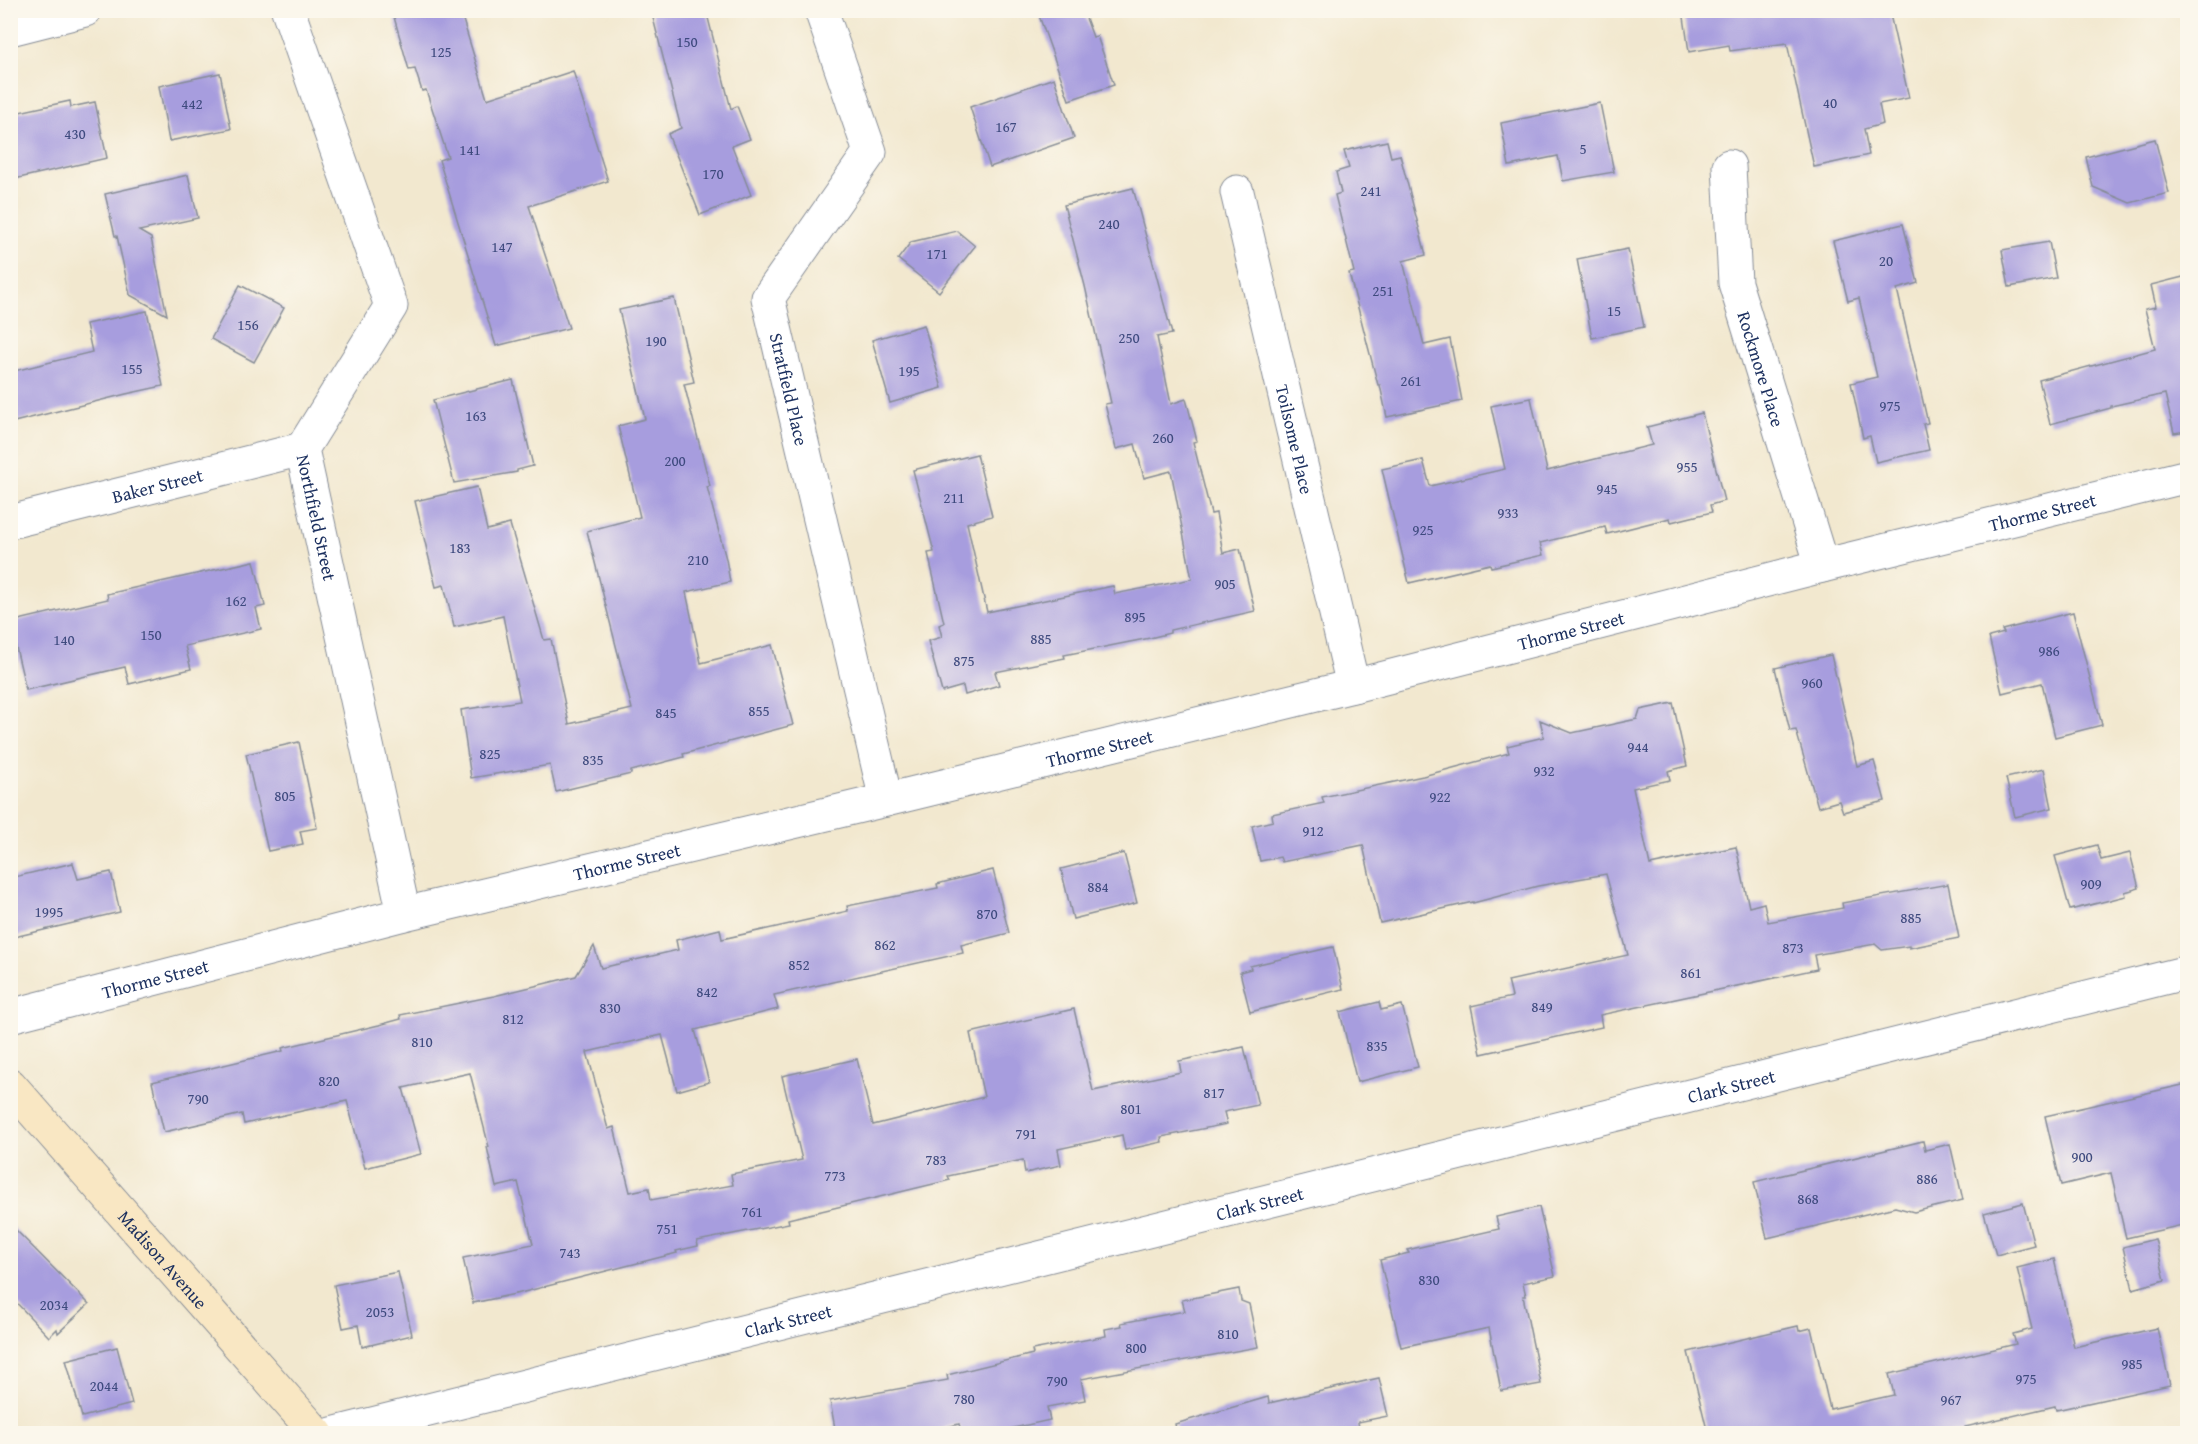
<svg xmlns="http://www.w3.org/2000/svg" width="2198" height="1444" font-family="'Gentium Book Plus',serif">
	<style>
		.building { fill: #a79dde }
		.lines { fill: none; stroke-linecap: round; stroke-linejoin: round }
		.street-casing { stroke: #868c96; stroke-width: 35 }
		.secondary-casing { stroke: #868c96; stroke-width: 35 }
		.street { stroke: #fff; stroke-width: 33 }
		.secondary { stroke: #f9e7c3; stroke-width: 33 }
		.labels { text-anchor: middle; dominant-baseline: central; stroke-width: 5; stroke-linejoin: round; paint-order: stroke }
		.number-label { font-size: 15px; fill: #3e4a7e }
		.street-label { font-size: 18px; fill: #1b2f5e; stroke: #fbf7ec }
	</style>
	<rect width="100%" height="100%" fill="#fbf7ec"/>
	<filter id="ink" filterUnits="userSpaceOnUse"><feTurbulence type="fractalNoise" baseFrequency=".0167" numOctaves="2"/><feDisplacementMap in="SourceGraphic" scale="12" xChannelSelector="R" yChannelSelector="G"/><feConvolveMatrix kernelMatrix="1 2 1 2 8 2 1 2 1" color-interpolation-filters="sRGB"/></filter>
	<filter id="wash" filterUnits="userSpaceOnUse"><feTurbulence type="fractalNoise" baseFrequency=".008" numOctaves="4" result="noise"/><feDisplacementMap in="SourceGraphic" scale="24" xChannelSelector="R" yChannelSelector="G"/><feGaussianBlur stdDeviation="1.35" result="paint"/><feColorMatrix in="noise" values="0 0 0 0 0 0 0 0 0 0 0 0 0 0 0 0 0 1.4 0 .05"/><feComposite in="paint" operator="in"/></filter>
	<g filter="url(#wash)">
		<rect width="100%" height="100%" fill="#f2e8cf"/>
		<g id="blocks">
			<g class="building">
				<polygon points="392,10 460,10 487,99 573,71 608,181 529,206 569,328 496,346 439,160 448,157 426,90 422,91 415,69 409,70"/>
				<polygon points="651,10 706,10 731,109 737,106 750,139 732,146 751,195 700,215 668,134 681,128"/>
				<polygon points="1037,10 1083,10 1093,37 1097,36 1114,85 1069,100"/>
				<polygon points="1683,10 1889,10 1909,98 1879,104 1883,124 1864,129 1869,155 1814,167 1787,43 1730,51 1729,45 1689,52"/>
				<polygon points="220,73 231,129 169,141 159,86"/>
				<polygon points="1054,78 1074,138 990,167 970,107"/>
				<polygon points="70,101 71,107 95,102 107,158 10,180 10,114"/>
				<polygon points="1600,103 1614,172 1563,181 1558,156 1509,166 1501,123"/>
				<polygon points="2155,139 2169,193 2130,203 2093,187 2086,157"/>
				<polygon points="1387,141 1391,157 1400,155 1426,255 1403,261 1424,345 1450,339 1462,401 1387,417 1380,385 1378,385 1349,273 1354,272 1335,195 1341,193 1336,172 1349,168 1344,151"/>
				<polygon points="188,175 198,218 139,231 151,238 167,315 130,295 117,236 115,236 105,194"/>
				<polygon points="1133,188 1172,334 1157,337 1171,404 1186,399 1197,441 1193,442 1211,514 1216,513 1223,553 1240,549 1255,611 1170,630 1170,633 1150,638 1064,655 1065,658 995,672 999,685 965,695 963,686 942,692 928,641 942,637 939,625 944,623 928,553 934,552 913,470 977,454 992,516 967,523 987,612 1113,586 1115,594 1192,579 1171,471 1144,478 1135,444 1116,449 1105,404 1111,403 1085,286 1064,205"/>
				<polygon points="1903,224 1918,283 1897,289 1928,423 1923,424 1929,450 1876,462 1870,436 1863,438 1851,383 1877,377 1859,298 1848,301 1833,241"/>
				<polygon points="957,231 975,246 939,292 898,259 911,242"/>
				<polygon points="2049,242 2056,278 2009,287 2002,250"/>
				<polygon points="1628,249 1644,327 1592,338 1577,259"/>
				<polygon points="2187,276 2187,431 2174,433 2165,394 2111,406 2111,408 2050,424 2039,380 2155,349 2145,309 2156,307 2151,285"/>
				<polygon points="240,285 284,308 254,362 211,339"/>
				<polygon points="674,298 694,382 684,384 710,486 707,487 726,559 730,582 686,592 701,663 772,645 793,725 683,754 684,757 631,771 631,774 556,792 550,765 471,778 461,710 520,701 503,616 454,627 444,585 436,587 415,501 477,487 487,530 510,524 544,640 551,639 569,724 632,709 587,531 640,517 618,426 645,419 619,310"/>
				<polygon points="147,311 163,386 126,394 10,423 10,372 92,352 86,324"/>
				<polygon points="924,325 942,388 890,403 872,340"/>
				<polygon points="513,380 533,466 517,470 517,472 454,483 433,400"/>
				<polygon points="1531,398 1547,471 1652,445 1647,427 1702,413 1724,501 1710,505 1712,512 1671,522 1670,518 1607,534 1605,527 1540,543 1543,555 1491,567 1490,564 1409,583 1382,469 1423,460 1430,486 1505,469 1491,406"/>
				<polygon points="254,561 265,606 256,608 261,629 185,646 191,669 129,684 125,667 26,690 10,622 108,599 107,594"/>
				<polygon points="2073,612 2102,725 2055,737 2042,683 2002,693 1989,637 2004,633 2002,630"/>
				<polygon points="1831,655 1857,766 1874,761 1885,801 1843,812 1839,801 1818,807 1796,730 1790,731 1775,668"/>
				<polygon points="1673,703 1687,766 1668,771 1670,780 1633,788 1650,865 1736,847 1749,907 1764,903 1768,922 1843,908 1842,903 1948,884 1959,938 1909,948 1909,946 1882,950 1875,944 1814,955 1817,969 1600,1015 1602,1027 1481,1054 1471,1006 1512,997 1508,981 1628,955 1606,874 1538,886 1473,903 1473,902 1380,923 1363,845 1282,862 1280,857 1260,861 1252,826 1273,821 1272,814 1324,803 1322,797 1423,776 1509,753 1507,746 1544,737 1540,720 1572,733 1637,719 1640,710"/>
				<polygon points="299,742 317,828 300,831 303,844 268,851 246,754"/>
				<polygon points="2044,769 2052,808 2015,817 2006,778"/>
				<polygon points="2097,845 2101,860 2130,853 2139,888 2125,892 2126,896 2070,910 2055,856"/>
				<polygon points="1124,853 1137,903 1073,919 1061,869"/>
				<polygon points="73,863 78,879 111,872 120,912 10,938 10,878"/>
				<polygon points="993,870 1009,933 961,945 963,953 774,995 778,1009 695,1030 709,1082 677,1091 662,1035 587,1052 608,1129 614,1127 630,1192 649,1188 651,1200 733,1185 731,1174 802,1160 782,1076 857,1059 873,1125 984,1097 970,1033 1074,1009 1093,1091 1181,1072 1179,1061 1244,1047 1258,1105 1224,1112 1227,1124 1161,1137 1162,1142 1125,1150 1122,1135 1058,1149 1061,1165 1025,1173 1023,1160 948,1176 950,1180 788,1219 789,1223 697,1241 698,1246 676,1251 677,1253 520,1293 473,1303 463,1258 533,1244 518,1182 496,1187 487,1147 489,1147 470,1073 403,1088 421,1154 365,1168 347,1101 244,1124 242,1114 164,1132 152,1082 283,1051 282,1048 379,1025 401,1019 400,1015 494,996 576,976 594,946 601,968 678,950 676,940 720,929 722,939 848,911 847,906 938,888 937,884"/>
				<polygon points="1333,947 1343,989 1250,1012 1240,972 1251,969 1250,966"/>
				<polygon points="1379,1002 1381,1010 1402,1005 1418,1067 1357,1082 1340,1012"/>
				<polygon points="2187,1084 2187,1224 2126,1238 2111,1173 2061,1185 2045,1116"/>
				<polygon points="1923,1141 1925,1150 1950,1144 1963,1200 1914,1212 1895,1207 1767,1238 1754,1182"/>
				<polygon points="2023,1203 2034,1245 1996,1255 1984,1213"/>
				<polygon points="1539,1207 1555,1276 1523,1283 1526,1296 1523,1296 1541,1384 1501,1391 1489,1328 1401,1347 1380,1260 1409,1253 1407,1250 1499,1229 1496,1217"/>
				<polygon points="10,1224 89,1304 58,1333 57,1329 49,1337 10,1296"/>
				<polygon points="2155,1239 2165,1280 2133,1289 2123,1247"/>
				<polygon points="2054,1259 2074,1347 2157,1328 2170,1385 2056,1410 2055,1406 1965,1427 1966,1434 1708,1434 1688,1352 1798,1326 1799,1331 1811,1328 1830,1409 1894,1395 1889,1374 2016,1344 2013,1334 2032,1329 2017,1268"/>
				<polygon points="398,1272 412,1335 362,1347 358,1325 343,1328 334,1285"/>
				<polygon points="1239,1289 1241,1301 1249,1304 1258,1347 1081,1379 1085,1400 1047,1407 1050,1420 986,1434 962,1434 959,1424 921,1434 836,1434 830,1401 948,1380 947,1375 1033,1354 1032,1350 1106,1336 1105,1329 1122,1326 1121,1323 1185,1311 1182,1300"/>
				<polygon points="117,1347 132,1404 82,1417 66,1360"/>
				<polygon points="1379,1378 1388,1416 1358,1422 1360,1434 1177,1434 1175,1424 1268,1397 1269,1403"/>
			</g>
		</g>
	</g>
	<g filter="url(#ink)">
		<use href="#blocks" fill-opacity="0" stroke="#868c96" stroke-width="1.5"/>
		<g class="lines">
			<defs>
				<g id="street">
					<path id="s1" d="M288,10L391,306L302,449L404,914"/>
					<path id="s2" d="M821,10L870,152L768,298L886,800"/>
					<polyline points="10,29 85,10"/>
					<path id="s3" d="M1729,166L1735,283L1822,566"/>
					<path id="s4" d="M1237,192L1353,686"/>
					<path id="s5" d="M10,522L302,449"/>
					<path id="s6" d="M10,1016L404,914L886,800L1353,686L1822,566L2188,476"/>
					<path id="s7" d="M332,1434L2188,972"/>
				</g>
				<g id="secondary">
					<path id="s8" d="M10,1085L317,1434"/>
				</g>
			</defs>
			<use href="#street" class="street-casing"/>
			<use href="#secondary" class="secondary-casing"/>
			<use href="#street" class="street"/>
			<use href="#secondary" class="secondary"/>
		</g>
	</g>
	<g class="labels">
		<g class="number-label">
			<text x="687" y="41">150</text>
			<text x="441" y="51">125</text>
			<text x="1830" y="102">40</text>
			<text x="192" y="103">442</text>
			<text x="1006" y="126">167</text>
			<text x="75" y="133">430</text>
			<text x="1583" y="148">5</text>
			<text x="470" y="149">141</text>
			<text x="713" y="173">170</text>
			<text x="1371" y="190">241</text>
			<text x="1109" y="223">240</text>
			<text x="502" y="246">147</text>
			<text x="937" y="253">171</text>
			<text x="1886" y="260">20</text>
			<text x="1383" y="290">251</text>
			<text x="1614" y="310">15</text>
			<text x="248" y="324">156</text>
			<text x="1129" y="337">250</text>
			<text x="656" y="340">190</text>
			<text x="132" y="368">155</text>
			<text x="909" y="370">195</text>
			<text x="1411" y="380">261</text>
			<text x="1890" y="405">975</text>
			<text x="476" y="415">163</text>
			<text x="1163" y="437">260</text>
			<text x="675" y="460">200</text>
			<text x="1687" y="466">955</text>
			<text x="1607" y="488">945</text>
			<text x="954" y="497">211</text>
			<text x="1508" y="512">933</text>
			<text x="1423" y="529">925</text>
			<text x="460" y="547">183</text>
			<text x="698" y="559">210</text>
			<text x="1225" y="583">905</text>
			<text x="236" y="600">162</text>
			<text x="1135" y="616">895</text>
			<text x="151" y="634">150</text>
			<text x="1041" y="638">885</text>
			<text x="64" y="639">140</text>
			<text x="2049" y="650">986</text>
			<text x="964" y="660">875</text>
			<text x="1812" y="682">960</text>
			<text x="759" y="710">855</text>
			<text x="666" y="712">845</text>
			<text x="1638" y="746">944</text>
			<text x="490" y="753">825</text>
			<text x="593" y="759">835</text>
			<text x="1544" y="770">932</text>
			<text x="285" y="795">805</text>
			<text x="1440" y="796">922</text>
			<text x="1313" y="830">912</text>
			<text x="2091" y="883">909</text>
			<text x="1098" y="886">884</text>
			<text x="49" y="911">1995</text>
			<text x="987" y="913">870</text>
			<text x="1911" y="917">885</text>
			<text x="885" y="944">862</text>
			<text x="1793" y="947">873</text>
			<text x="799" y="964">852</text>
			<text x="1691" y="972">861</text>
			<text x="707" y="991">842</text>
			<text x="1542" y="1006">849</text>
			<text x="610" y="1007">830</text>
			<text x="513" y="1018">812</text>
			<text x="422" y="1041">810</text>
			<text x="1377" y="1045">835</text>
			<text x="329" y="1080">820</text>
			<text x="1214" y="1092">817</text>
			<text x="198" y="1098">790</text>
			<text x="1131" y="1108">801</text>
			<text x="1026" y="1133">791</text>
			<text x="2082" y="1156">900</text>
			<text x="936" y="1159">783</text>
			<text x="835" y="1175">773</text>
			<text x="1927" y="1178">886</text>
			<text x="1808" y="1198">868</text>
			<text x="752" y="1211">761</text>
			<text x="667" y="1228">751</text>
			<text x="570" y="1252">743</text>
			<text x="1429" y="1279">830</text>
			<text x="54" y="1304">2034</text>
			<text x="380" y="1311">2053</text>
			<text x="1228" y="1333">810</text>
			<text x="1136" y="1347">800</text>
			<text x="2132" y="1363">985</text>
			<text x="2026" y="1378">975</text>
			<text x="1057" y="1380">790</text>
			<text x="104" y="1385">2044</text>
			<text x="964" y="1398">780</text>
			<text x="1951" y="1399">967</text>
		</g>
		<g class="street-label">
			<text stroke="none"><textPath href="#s3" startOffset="207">Rockmore Place</textPath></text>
			<text stroke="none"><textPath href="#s2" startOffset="422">Stratfield Place</textPath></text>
			<text stroke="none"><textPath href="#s4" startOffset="254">Toilsome Place</textPath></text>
			<text stroke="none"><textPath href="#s5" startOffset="152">Baker Street</textPath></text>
			<text stroke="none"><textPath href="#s6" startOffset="2094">Thorme Street</textPath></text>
			<text stroke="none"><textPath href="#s1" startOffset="552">Northfield Street</textPath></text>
			<text stroke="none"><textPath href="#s6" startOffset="1608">Thorme Street</textPath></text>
			<text stroke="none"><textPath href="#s6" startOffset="1122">Thorme Street</textPath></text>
			<text stroke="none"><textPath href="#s6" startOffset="636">Thorme Street</textPath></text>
			<text stroke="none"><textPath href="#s6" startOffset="150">Thorme Street</textPath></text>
			<text stroke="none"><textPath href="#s7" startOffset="1442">Clark Street</textPath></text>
			<text stroke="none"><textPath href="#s7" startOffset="956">Clark Street</textPath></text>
			<text stroke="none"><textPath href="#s8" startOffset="232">Madison Avenue</textPath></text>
			<text stroke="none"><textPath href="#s7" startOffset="470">Clark Street</textPath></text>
		</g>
	</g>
	<rect width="2198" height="1444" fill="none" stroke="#fbf7ec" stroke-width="36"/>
</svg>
